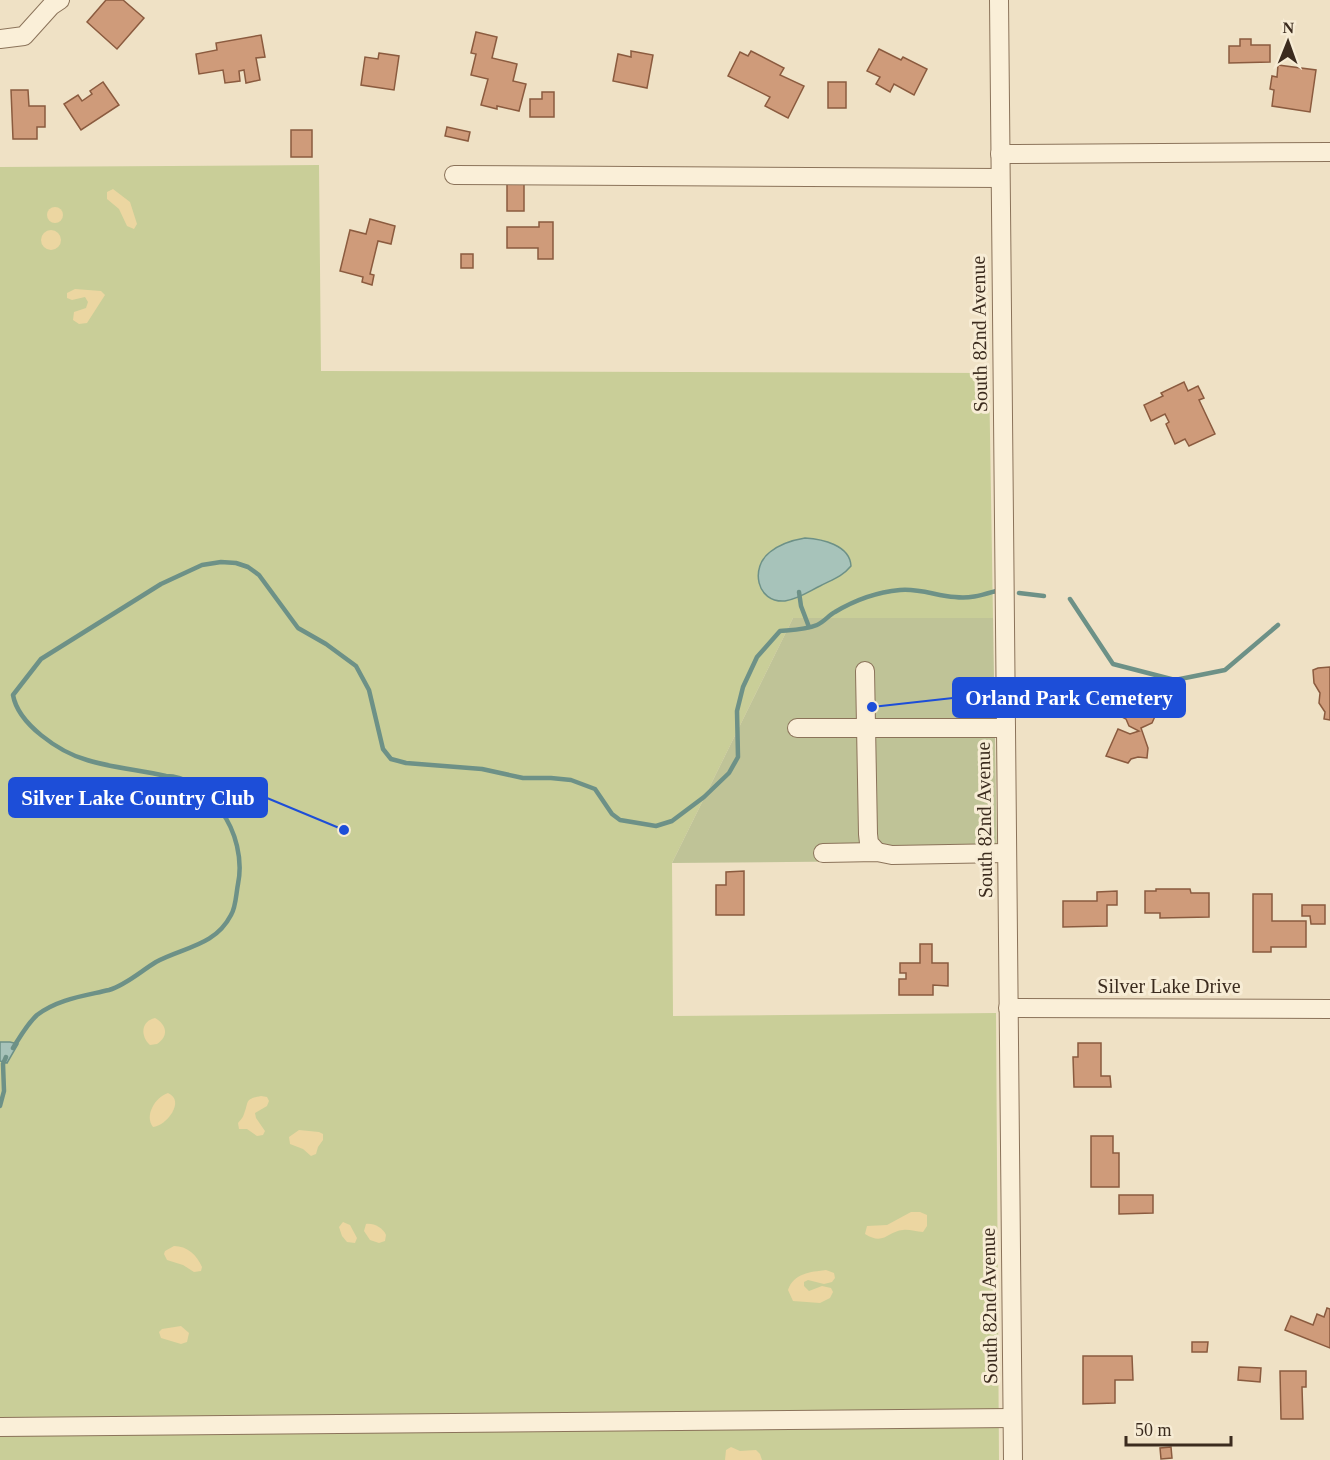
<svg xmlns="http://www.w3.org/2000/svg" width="1330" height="1460" font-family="'Times New Roman',serif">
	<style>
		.green { fill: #c9ce98 }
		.sand { fill: #ecd6a1 }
		.cemetery { fill: #bfc397 }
		.water { fill: #a7c3ba; stroke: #6d9187; stroke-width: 1.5 }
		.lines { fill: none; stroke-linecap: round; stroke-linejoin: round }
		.stream { stroke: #6d9187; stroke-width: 4.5 }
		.building { fill: #cf9b7a; stroke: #8b5b3f; stroke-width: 1.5 }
		.minor-casing { stroke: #8b735a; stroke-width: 20 }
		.minor { stroke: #faefd8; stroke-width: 18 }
		.labels { text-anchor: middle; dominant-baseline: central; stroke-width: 6; stroke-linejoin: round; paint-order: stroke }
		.street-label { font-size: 20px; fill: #3b2b1e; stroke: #f7ecd5 }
		.leader { fill: none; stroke: #1d4ed8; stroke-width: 2 }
		.callout-dot { fill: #1d4ed8; stroke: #f7ecd5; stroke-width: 2 }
		.callout { fill: #1d4ed8; stroke: #1d4ed8; stroke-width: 2 }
		.callout-label { font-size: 21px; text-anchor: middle; font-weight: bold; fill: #fff }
	</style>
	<rect width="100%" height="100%" fill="#efe1c5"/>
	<polygon class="green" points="319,165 321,371 989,373 993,618 793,618 672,863 673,1016 996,1013 999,1460 0,1460 0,167"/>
	<g class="sand">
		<polygon points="113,189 130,202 137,224 134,229 127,226 119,209 107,199 107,192"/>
		<circle cx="55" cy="215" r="8"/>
		<circle cx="51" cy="240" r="10"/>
		<polygon points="75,289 101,291 105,295 87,323 79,324 73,320 74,312 86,308 88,302 85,297 72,300 67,298 67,293"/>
		<path d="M155,1018C167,1025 169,1036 157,1044L150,1045C140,1036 141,1021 155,1018Z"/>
		<path d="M168,1093C186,1101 166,1126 153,1127C144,1116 155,1097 168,1093Z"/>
		<path d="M261,1096L267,1097L269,1101L267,1106L255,1113L256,1118L265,1131L263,1135L257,1136L247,1129H239L238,1123C240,1120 243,1118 244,1114C249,1102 244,1099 261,1096Z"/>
		<polygon points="299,1130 319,1132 323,1134 323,1140 318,1147 316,1154 311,1156 303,1149 290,1144 289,1137"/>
		<path d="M911,1212H920L927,1215V1226L923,1232C916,1232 909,1229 903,1230C888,1231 884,1246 865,1234L867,1226L887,1225Z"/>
		<polygon points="343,1222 350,1225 357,1238 355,1243 347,1242 342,1236 339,1227"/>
		<path d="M366,1224C374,1223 383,1228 386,1235L385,1241L379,1243L370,1240L364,1231Z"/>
		<path d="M174,1246C187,1246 197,1255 202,1267L201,1271L194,1272L183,1265L167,1260L164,1254L165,1251Z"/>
		<path d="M826,1270L834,1273L835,1278L832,1282L824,1284L808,1280L804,1282V1286L809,1291L822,1286L831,1288L833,1292L830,1298L820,1303L793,1301L788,1290C794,1273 810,1272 826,1270Z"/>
		<polygon points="181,1326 189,1333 187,1342 181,1344 161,1338 159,1332 162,1329"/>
		<polygon points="731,1447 740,1451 756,1450 760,1454 762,1460 725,1460 726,1450"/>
	</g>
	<polygon class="cemetery" points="793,618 993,618 997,860 672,863"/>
	<g class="water">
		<path d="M805,538C822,539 850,545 851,566C842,577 831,580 820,586C808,592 798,599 785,601C756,603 750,567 770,552C780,544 793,540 805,538Z"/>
		<polygon points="0,1042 10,1042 18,1044 7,1063 0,1061"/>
	</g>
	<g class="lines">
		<g class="stream">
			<polyline points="799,592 801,606 809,627"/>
			<polyline points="1019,593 1044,596"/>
			<polyline points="1070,599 1113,664 1175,680 1225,670 1278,625"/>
			<path d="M13,1048C20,1037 27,1024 37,1015C58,999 84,996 109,990C126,985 141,971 156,962C184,947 215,946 231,915C236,907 236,894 238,884C243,860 236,831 221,811C207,793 189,776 166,776C140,770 113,768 87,760C59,752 18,724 13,695L41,659L161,584L202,565L221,562L236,563L248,567L259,575L298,628L326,644L356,666L369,690L383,749L391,759L406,763L482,769L523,778H551L571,780L595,789L612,814L620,820L656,826L672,821L704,797L729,773L738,757L737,711L743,687L757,657L780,631C792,630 805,630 817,625C824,622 829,615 835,612C855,600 878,592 900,590C919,588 937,596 955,597C970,599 982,595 996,591"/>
			<polyline points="0,1106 4,1091 3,1064 6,1057"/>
		</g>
	</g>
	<g class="building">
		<polygon points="106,0 123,0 144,18 117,49 87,22"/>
		<polygon points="476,32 497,37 492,58 517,64 513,81 526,84 519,111 497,106 497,109 481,105 488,79 471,75 476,54 471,53"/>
		<polygon points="261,35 265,57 256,58 260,80 246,83 244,70 239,71 240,81 225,83 223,70 199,74 196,54 217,50 216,43"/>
		<polygon points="1240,39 1251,39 1251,45 1270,45 1270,62 1229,63 1229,46 1240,46"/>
		<polygon points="879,49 901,60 903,57 927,69 914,95 894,84 890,92 876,84 880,77 867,71"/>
		<polygon points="631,51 653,55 647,88 613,81 618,54 631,57"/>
		<polygon points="751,51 784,68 780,75 804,86 788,118 765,106 770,97 728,76 740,52 748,56"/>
		<polygon points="379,53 399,56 394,90 361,85 365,57 378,59"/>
		<polygon points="1278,65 1316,70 1310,112 1272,106 1274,90 1270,89 1272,76 1277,77"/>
		<polygon points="103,82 119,105 81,130 64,104 78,95 82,101 92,94 90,91"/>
		<rect x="828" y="82" width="18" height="26"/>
		<polygon points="11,90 28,90 29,106 45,106 45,127 37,127 37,139 13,139"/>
		<polygon points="542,92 554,92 554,117 530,117 530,99 542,99"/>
		<polygon points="447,127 470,132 468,141 445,136"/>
		<rect x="291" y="130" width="21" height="27"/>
		<rect x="507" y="181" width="17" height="30"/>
		<polygon points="370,219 395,226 391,244 378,241 370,274 374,275 372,285 362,282 363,277 340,271 350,230 366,234"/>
		<polygon points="539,222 553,222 553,259 538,259 538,248 507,248 507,227 539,227"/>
		<rect x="461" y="254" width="12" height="14"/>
		<polygon points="1184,382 1188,391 1198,386 1204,398 1199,400 1215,434 1189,446 1185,439 1175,444 1166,424 1169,422 1165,414 1151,421 1144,405 1163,396 1161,393"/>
		<polygon points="1330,667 1330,720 1324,719 1325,712 1319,703 1320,693 1314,683 1313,670 1318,668"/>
		<polygon points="1131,686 1157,690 1161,703 1152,723 1141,728 1148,748 1147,758 1138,757 1131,759 1128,763 1106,756 1118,729 1130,734 1139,731 1129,726 1126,719 1120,716 1118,710 1120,704 1125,703"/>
		<polygon points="744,871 744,915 716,915 716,885 726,885 726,872"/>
		<polygon points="1156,889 1190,889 1191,893 1209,893 1209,917 1160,918 1160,913 1145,913 1145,891 1156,891"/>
		<polygon points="1117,891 1117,905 1107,905 1107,926 1063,927 1063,901 1097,901 1097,892"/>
		<polygon points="1253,894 1272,894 1272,921 1306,921 1306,947 1271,947 1271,952 1253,952"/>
		<polygon points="1302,905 1325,905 1325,924 1311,924 1310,916 1302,916"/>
		<polygon points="920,944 932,944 932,963 948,963 948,986 933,985 933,995 899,995 899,979 906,979 906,973 900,973 900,963 920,963"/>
		<polygon points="1078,1043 1101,1043 1101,1076 1110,1076 1111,1087 1074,1087 1073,1057 1078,1057"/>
		<polygon points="1091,1136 1113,1136 1113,1153 1119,1153 1119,1187 1091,1187"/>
		<polygon points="1119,1195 1153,1195 1153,1213 1119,1214"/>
		<polygon points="1327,1308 1330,1309 1330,1348 1285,1330 1291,1316 1313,1325 1317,1314 1324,1317"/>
		<polygon points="1192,1342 1208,1342 1207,1352 1192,1352"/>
		<polygon points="1083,1356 1132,1356 1133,1380 1115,1380 1115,1403 1083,1404"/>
		<polygon points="1239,1367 1261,1368 1260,1382 1238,1380"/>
		<polygon points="1280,1371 1306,1371 1306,1387 1302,1387 1303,1419 1281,1419"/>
		<polygon points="1171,1447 1172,1458 1161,1459 1160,1448"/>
	</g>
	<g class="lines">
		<defs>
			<g id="minor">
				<polyline points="999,0 1013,1460"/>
				<polyline points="0,39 24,36 51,6 60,0"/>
				<polyline points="1000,154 1330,152"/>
				<polyline points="454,175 1000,178"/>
				<polyline points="865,671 868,834 869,843 877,852"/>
				<polyline points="797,728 1006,728"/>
				<polyline points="823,853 877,852 892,855 1007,853"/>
				<polyline points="1008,1008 1330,1009"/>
				<polyline points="0,1427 1012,1418"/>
			</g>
		</defs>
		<use href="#minor" class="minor-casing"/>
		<use href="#minor" class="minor"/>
	</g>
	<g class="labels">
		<g class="street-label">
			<text transform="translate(979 334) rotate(-91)">South 82nd Avenue</text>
			<text transform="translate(984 820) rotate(-91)">South 82nd Avenue</text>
			<text x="1169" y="986">Silver Lake Drive</text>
			<text transform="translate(989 1306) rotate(-91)">South 82nd Avenue</text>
		</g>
	</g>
	<path class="leader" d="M872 707L953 698M344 830L267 798"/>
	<g class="callout-dot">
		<circle cx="872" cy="707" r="6"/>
		<circle cx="344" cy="830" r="6"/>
	</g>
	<g class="callout">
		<rect x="953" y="678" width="232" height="39" rx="6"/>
		<rect x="9" y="778" width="258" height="39" rx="6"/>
	</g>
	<g class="callout-label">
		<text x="1069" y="705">Orland Park Cemetery</text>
		<text x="138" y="805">Silver Lake Country Club</text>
	</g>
	<g transform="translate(1288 42) rotate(1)" stroke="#f7ecd5" stroke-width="4.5" paint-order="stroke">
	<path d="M0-4.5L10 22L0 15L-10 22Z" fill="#3b2b1e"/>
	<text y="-9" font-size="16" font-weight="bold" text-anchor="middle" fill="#3b2b1e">N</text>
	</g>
	<path d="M1126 1436v9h105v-9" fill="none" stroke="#3b2b1e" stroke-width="3"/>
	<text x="1135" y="1436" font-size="18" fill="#3b2b1e" stroke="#f7ecd5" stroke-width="4.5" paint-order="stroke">50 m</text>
</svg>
